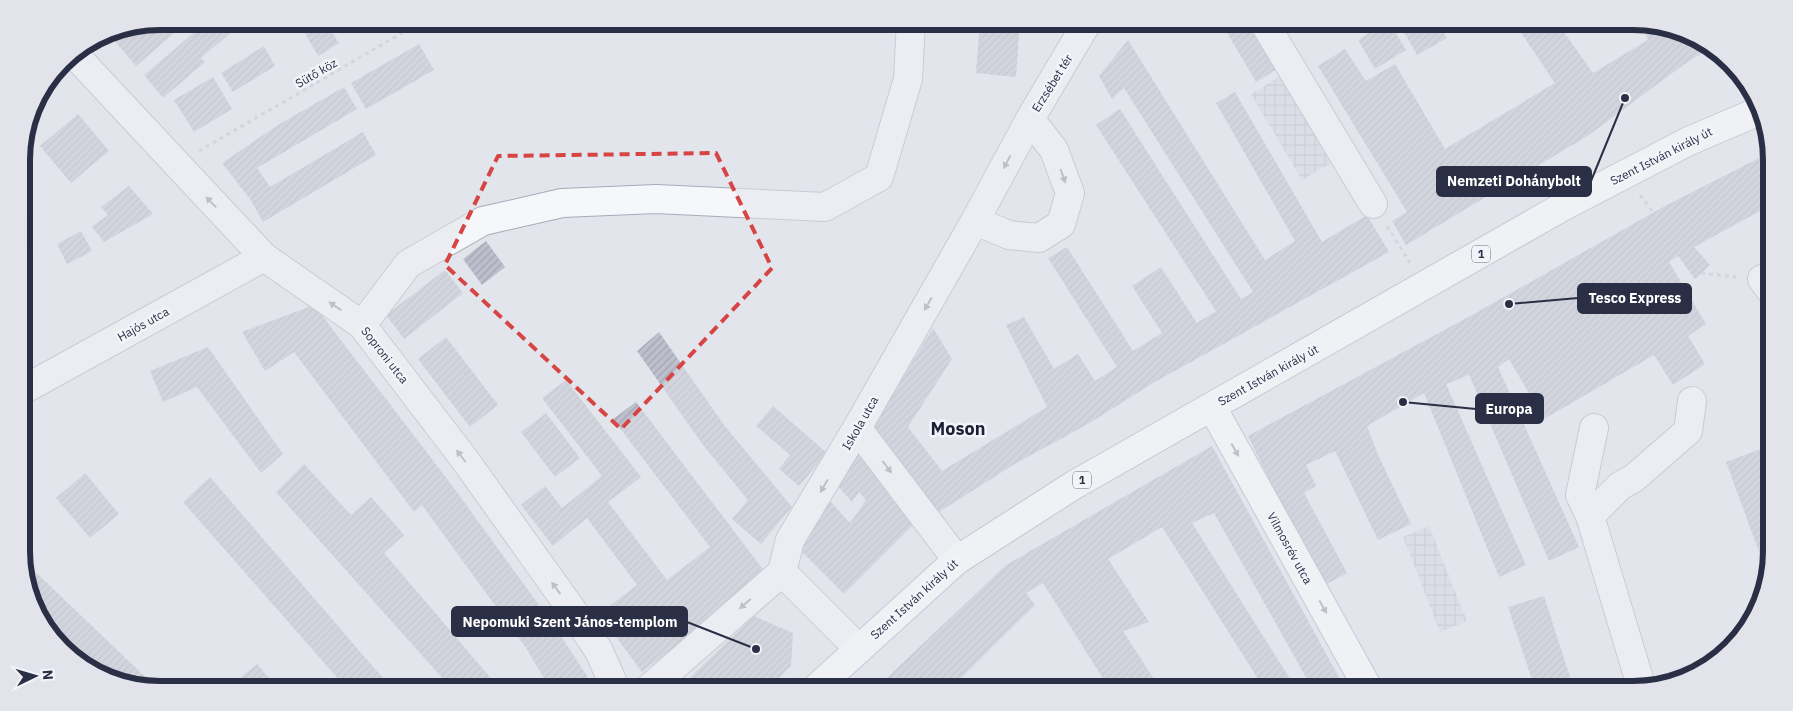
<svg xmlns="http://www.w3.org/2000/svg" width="1793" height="711" font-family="'IBM Plex Sans',sans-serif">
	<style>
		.industrial { fill: url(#industrial-grid) }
		.building { fill: url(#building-hatch) }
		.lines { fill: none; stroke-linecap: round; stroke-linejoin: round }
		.minor-casing { stroke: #a8abb7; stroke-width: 30 }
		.major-casing { stroke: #a2a7b8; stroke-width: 30 }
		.path { stroke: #c1c3cb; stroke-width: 3; stroke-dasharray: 4 4; stroke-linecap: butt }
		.minor { stroke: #f6f7fa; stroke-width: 28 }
		.major { stroke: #fff; stroke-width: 28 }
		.oneway { fill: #9093a0 }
		.oneway2 { fill: #9497a2 }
		.marked { fill: none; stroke: #d64443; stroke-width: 4; stroke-dasharray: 10 6; stroke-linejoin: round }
		.labels { text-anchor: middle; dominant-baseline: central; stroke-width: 5; stroke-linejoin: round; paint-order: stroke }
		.shield { fill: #f3f4f9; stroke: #666a7b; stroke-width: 1 }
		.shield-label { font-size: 11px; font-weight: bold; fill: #2a2f45 }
		.street-label { font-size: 12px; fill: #2a2f45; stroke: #f3f4f9 }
		.district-label { font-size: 18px; font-weight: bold; fill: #1c2036; stroke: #f3f4f9 }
		.rim { fill: none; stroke: #2a2f45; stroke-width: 6 }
		.leader { fill: none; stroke: #2a2f45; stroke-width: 2 }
		.callout-dot { fill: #2a2f45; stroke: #f3f4f9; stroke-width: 2 }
		.callout { fill: #2a2f45; stroke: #2a2f45; stroke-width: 2 }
		.callout-label { font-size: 14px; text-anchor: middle; font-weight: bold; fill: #fff }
	</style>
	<defs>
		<pattern id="industrial-grid" width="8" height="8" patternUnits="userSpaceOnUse" patternTransform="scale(1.25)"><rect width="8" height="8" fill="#d1d4de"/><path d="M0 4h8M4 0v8" fill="none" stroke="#b4b6c0"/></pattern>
		<pattern id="building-hatch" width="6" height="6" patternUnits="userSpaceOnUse" patternTransform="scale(1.25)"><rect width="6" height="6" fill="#bdc0cc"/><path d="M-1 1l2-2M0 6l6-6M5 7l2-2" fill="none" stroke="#a3a5b1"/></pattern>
	</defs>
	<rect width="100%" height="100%" fill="#e3e5ec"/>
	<g class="industrial">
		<polygon points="1281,76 1331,163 1302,180 1251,94"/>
		<polygon points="1429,526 1467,621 1440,632 1403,537"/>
	</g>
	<g class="building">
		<polygon points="160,21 182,21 185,24 136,66 114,40 129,27"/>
		<polygon points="208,21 226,21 234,30 201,58 205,62 163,98 144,75"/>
		<polygon points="306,21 325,21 339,43 318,56 300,25"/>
		<polygon points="980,21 1020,21 1016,77 976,73"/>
		<polygon points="1220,21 1251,21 1279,68 1256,82"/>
		<polygon points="1275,21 1302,21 1281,33"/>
		<polygon points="1389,21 1406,50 1375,69 1358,40"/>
		<polygon points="1401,21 1437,21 1447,38 1417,55 1399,23"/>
		<polygon points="1513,21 1556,21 1593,73 1648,40 1641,23 1678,29 1709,50 1690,60 1589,135 1406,245 1392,221 1407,212 1318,66 1345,49 1366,81 1395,64 1445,149 1555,83"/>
		<polygon points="119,29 111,36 108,32 110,31"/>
		<polygon points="1128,40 1265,260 1295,241 1216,103 1235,92 1322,242 1367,215 1389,252 1153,383 1088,424 1013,465 936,514 871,430 933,328 952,359 908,427 942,471 1047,407 1006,325 1024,317 1054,369 1078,354 1095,381 1117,367 1048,258 1067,247 1133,351 1162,333 1132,286 1161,267 1197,323 1216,311 1096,125 1120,109 1241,299 1253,292 1124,88 1112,99 1099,76"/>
		<polygon points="419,44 434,70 366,109 351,83"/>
		<polygon points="264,46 275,66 233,92 221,73"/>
		<polygon points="213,77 232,109 194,132 174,100"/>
		<polygon points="344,87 357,109 257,168 270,187 363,132 376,155 263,222 250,199 222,163 278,125"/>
		<polygon points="78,114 109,151 71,183 40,146"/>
		<polygon points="1771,152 1771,205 1694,247 1710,265 1695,279 1678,256 1669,262 1706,324 1688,336 1705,364 1673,385 1654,355 1544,419 1509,359 1498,367 1579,547 1549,561 1469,375 1446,384 1526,565 1499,577 1424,393 1367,426 1379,457 1411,524 1378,540 1335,451 1306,465 1316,486 1304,493 1347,573 1325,585 1281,504 1248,436 1474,314 1665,206"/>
		<polygon points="129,186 153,214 104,242 92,227 108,215 101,207"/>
		<polygon points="81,231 92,251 67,264 57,244"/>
		<polygon points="486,241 505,267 482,285 463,259"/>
		<polygon points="445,270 463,293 404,339 386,315"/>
		<polygon points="314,305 451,484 555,627 596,690 551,690 526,648 422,505 414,512 294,352 265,371 242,332"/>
		<polygon points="659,332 724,425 792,507 761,544 732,519 748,500 703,445 637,351"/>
		<polygon points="446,337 498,405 470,427 418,359"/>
		<polygon points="208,347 283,454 261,473 197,387 163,402 150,371"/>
		<polygon points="566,380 641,477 608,502 667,580 710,547 613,419 636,402 768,576 642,672 599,614 637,585 587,518 553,546 521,505 545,486 562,508 602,476 542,398"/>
		<polygon points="773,406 827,453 799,486 779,469 790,455 756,426"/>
		<polygon points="546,413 580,458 555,477 521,432"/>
		<polygon points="1212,446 1346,690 1313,690 1214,513 1192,523 1297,690 1265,690 1162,527 1108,559 1149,622 1123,631 1161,690 1110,690 1043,583 1026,593 1035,605 953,686 957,690 874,690 1006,565"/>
		<polygon points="1766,447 1771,462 1772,551 1768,576 1726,462"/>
		<polygon points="861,450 919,519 844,594 799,549 829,500 850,523 866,500 859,492 852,502 838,486"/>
		<polygon points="304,464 351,515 371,497 404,535 384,553 501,690 453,690 276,492"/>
		<polygon points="85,473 119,514 90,538 56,498"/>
		<polygon points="210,477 375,669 395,690 348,690 183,502"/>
		<polygon points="24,561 158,689 115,682 66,649 53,637 24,578"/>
		<polygon points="1544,596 1574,689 1535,689 1508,607"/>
		<polygon points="754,616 793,633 791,666 766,690 677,690"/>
		<polygon points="257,664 279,690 236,690 232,685"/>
	</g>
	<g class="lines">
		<defs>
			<g id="minor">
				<polyline points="1263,21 1373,204"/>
				<polyline points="73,53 264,257 362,325 465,460 572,610 599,651 616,690"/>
				<polyline points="975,221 1009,235 1039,238 1061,224 1070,193 1054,150 1030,119"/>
				<polyline points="1762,279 1771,291"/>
				<polyline points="362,325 408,264 483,221 562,203 656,199 825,207 879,177 908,79 911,21"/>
				<polyline points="23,390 264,257"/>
				<polyline points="857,428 957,560"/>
				<polyline points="1594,428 1580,495 1590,516 1642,689"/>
				<polyline points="1590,516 1620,486 1634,478 1688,431 1692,401"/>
				<polyline points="782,572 859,649"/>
				<polyline points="647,690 782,572 790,540 857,428 975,221 1030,119 1088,21"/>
			</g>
			<g id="major">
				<polyline points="1212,407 1369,690"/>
				<polyline points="814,690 957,560 1074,485 1562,207 1689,141 1757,112"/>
			</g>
		</defs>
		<use href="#minor" class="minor-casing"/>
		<use href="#major" class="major-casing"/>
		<g class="path">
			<polyline points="199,151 402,33 473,21"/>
			<polyline points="1640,195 1653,212"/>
			<polyline points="1387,226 1410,263"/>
			<polyline points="1701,273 1736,277"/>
		</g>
		<use href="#minor" class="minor"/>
		<use href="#major" class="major"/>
	</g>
	<defs><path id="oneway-solid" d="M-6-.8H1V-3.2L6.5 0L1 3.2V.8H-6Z" transform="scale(1.25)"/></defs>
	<g class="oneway">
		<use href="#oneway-solid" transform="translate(1007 162) rotate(118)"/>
		<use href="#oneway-solid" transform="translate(1063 176) rotate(70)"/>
		<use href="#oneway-solid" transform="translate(211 202) rotate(-134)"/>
		<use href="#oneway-solid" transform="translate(928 304) rotate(120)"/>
		<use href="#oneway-solid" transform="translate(335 306) rotate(-146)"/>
		<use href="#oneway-solid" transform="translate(461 456) rotate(-127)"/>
		<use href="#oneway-solid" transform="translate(887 467) rotate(53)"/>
		<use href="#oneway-solid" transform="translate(824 486) rotate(120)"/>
		<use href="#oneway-solid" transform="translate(556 588) rotate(-126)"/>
		<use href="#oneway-solid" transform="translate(745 604) rotate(139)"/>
	</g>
	<g class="oneway2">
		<use href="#oneway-solid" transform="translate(1235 450) rotate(61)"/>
		<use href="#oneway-solid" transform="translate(1323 607) rotate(61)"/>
	</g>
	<path d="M0 0H1793V711H0ZM716,153L772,268L621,429L445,265L498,156Z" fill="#e3e5ec" fill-opacity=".55" fill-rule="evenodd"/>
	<path class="marked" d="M716,153L772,268L621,429L445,265L498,156Z"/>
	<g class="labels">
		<g class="shield">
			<rect x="1472" y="245.5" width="18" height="17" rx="4"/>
			<rect x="1073" y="471.5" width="18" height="17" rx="4"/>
		</g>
		<g class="shield-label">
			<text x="1481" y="254">1</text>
			<text x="1082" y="480">1</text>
		</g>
		<g class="street-label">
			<text transform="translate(316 73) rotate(-30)">Sütő köz</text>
			<text transform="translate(1052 83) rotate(-58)">Erzsébet tér</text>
			<text transform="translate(1661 156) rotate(-27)">Szent István király út</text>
			<text transform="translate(143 324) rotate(-29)">Hajós utca</text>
			<text transform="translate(385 355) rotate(52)">Soproni utca</text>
			<text transform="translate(1268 375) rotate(-29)">Szent István király út</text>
			<text transform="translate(860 423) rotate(-60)">Iskola utca</text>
			<text transform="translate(1290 548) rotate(61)">Vilmosrév utca</text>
			<text transform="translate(914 599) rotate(-42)">Szent István király út</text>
		</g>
		<g class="district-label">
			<text x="958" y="428">Moson</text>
		</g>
	</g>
	<path d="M0 0H1793V711H0ZM160 30H1633A130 130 0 0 1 1763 160V551A130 130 0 0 1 1633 681H160A130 130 0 0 1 30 551V160A130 130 0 0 1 160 30Z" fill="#e3e4eb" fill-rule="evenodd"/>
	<path class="rim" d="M160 30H1633A130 130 0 0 1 1763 160V551A130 130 0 0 1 1633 681H160A130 130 0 0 1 30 551V160A130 130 0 0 1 160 30Z"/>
	<path class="leader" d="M1625 98L1591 181M1509 304L1578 298M1403 402L1476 409M756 649L687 622"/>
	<g class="callout-dot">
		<circle cx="1625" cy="98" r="5"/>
		<circle cx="1509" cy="304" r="5"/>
		<circle cx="1403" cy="402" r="5"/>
		<circle cx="756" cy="649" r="5"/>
	</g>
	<g class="callout">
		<rect x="1437" y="167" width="154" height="29" rx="5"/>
		<rect x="1578" y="284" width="113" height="29" rx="5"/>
		<rect x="1476" y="394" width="67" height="29" rx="5"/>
		<rect x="452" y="607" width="235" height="29" rx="5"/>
	</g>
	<g class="callout-label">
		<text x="1514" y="186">Nemzeti Dohánybolt</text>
		<text x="1635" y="303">Tesco Express</text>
		<text x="1509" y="414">Europa</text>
		<text x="570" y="627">Nepomuki Szent János-templom</text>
	</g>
	<g transform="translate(35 676) rotate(85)" stroke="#f3f4f9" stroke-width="4" paint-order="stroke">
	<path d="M0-4L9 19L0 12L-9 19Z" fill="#2a2f45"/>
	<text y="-8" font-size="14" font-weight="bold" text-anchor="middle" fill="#2a2f45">N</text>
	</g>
</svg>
